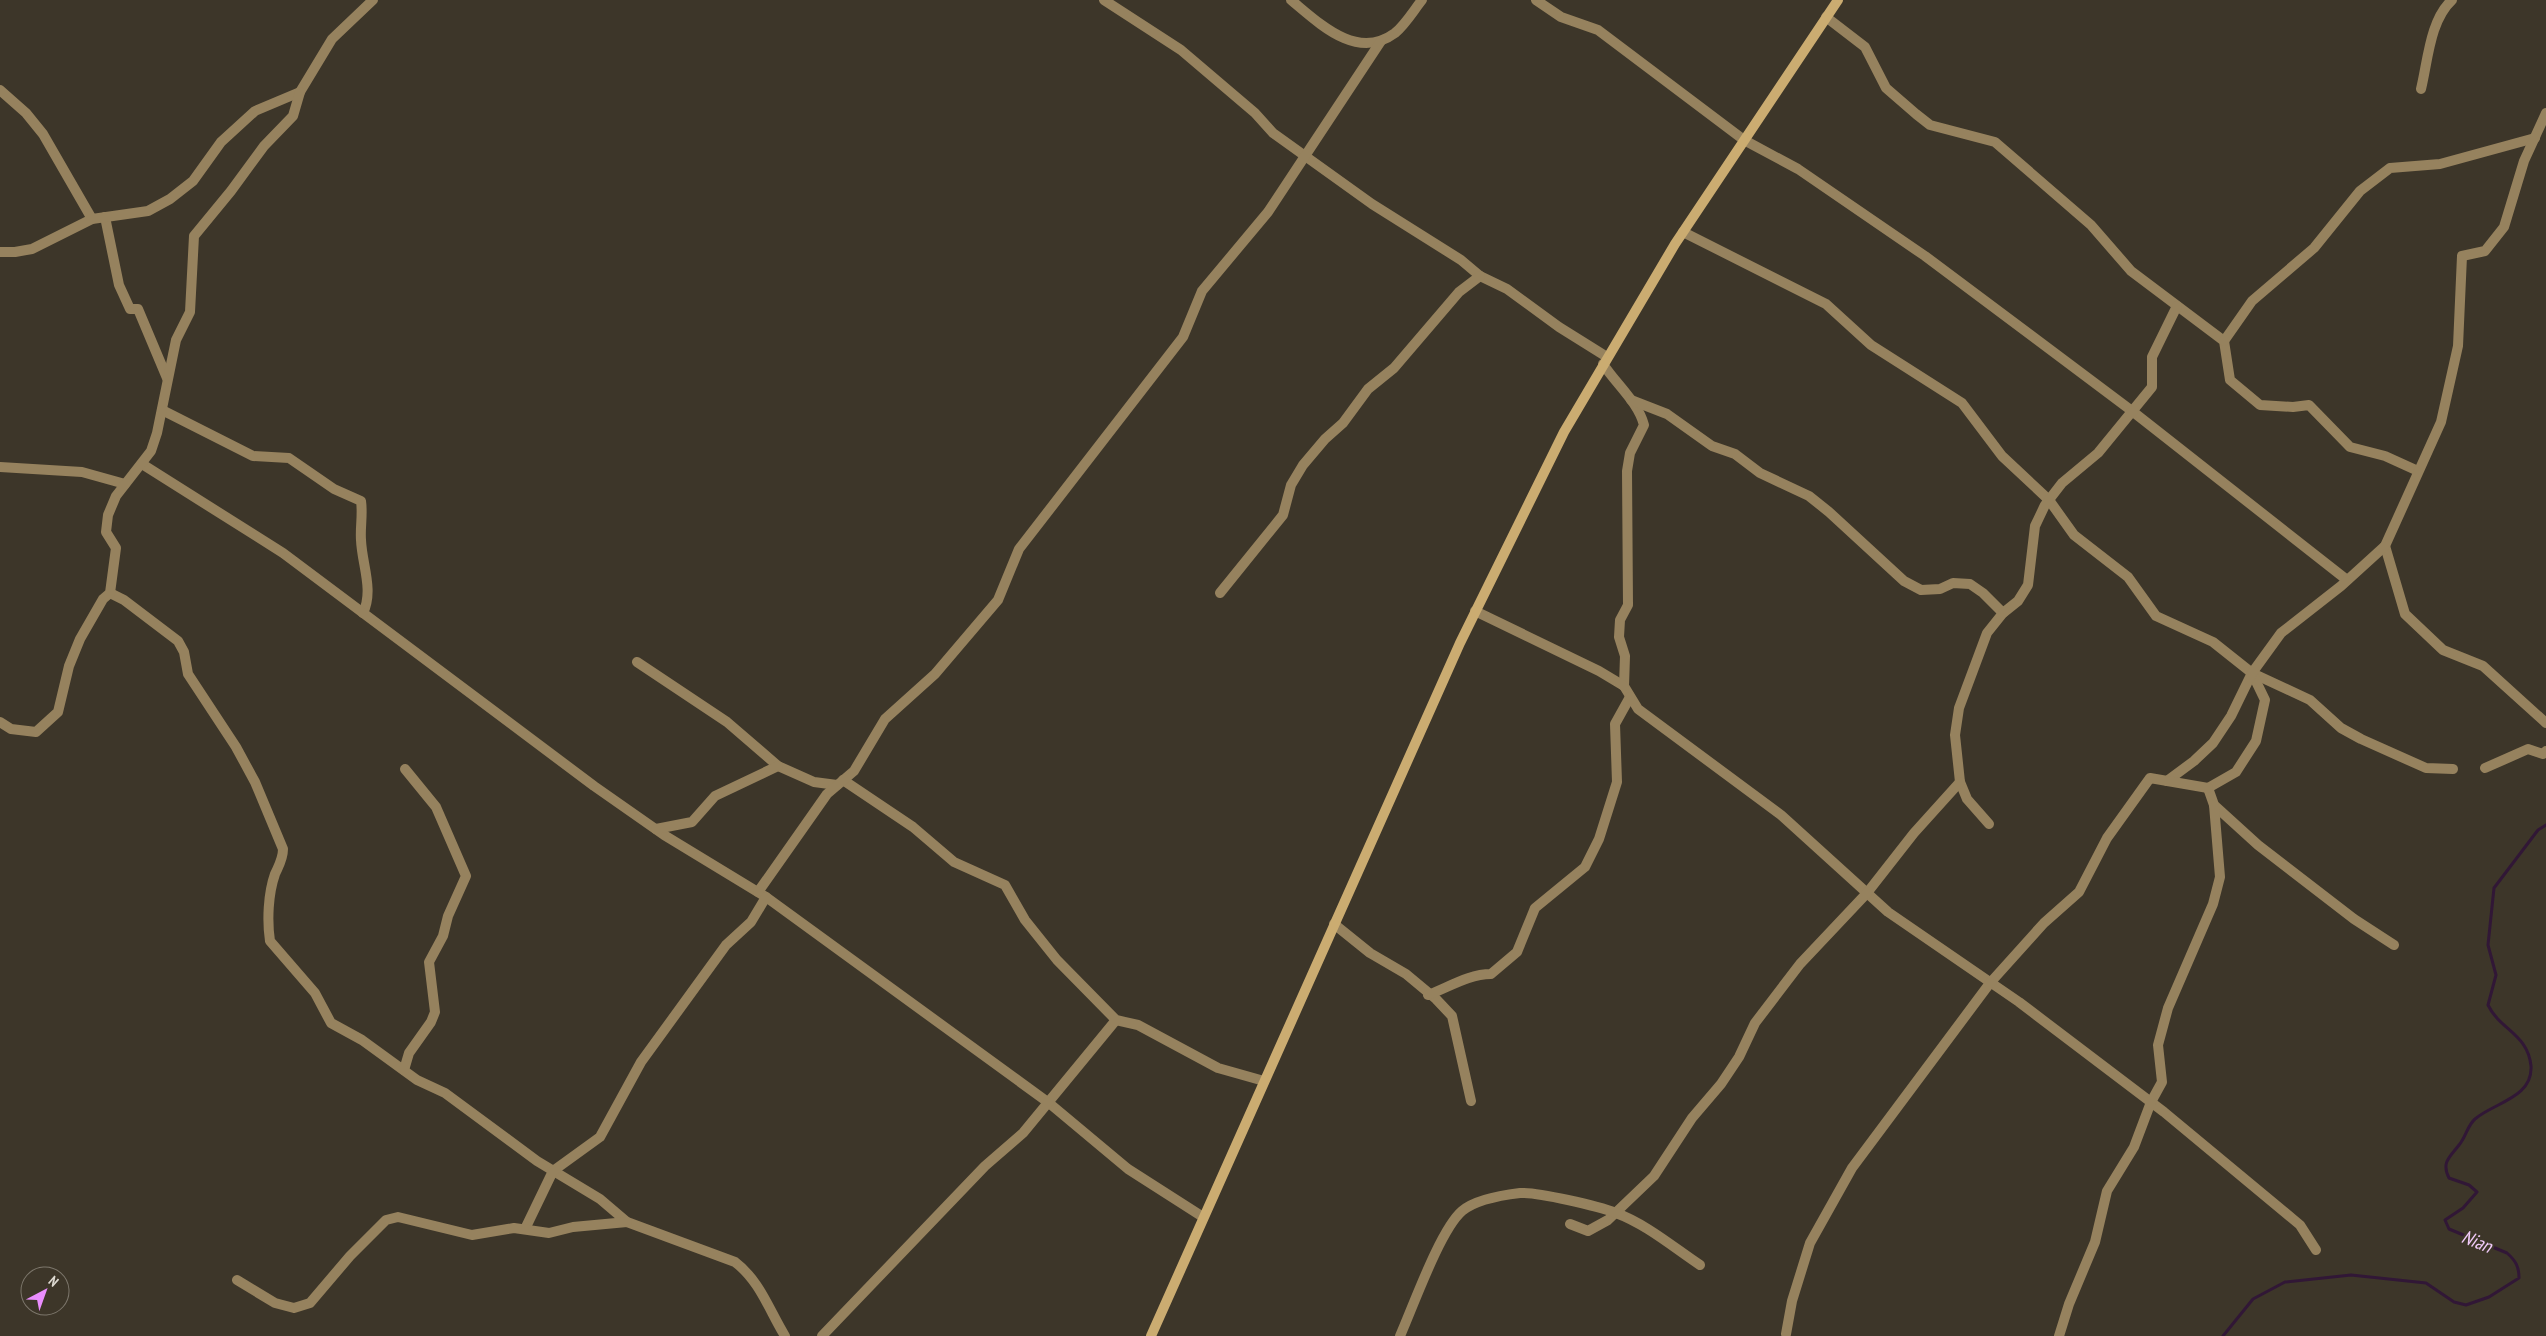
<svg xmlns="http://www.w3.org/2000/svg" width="2546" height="1336" font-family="'PT Sans Narrow',sans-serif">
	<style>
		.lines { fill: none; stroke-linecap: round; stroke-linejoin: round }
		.stream { stroke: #311736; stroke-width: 3 }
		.street { stroke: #96825e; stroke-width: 10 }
		.secondary { stroke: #cbac71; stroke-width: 10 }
		.labels { text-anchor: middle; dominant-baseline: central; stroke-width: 4.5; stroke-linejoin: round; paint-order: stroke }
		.water-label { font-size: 19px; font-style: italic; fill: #f0c9f8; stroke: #3d3629 }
	</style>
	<rect width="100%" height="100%" fill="#3d3629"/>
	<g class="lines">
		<path class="stream" d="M2223,1336L2253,1299L2285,1282L2351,1275L2426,1283L2454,1302L2466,1305L2489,1297L2519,1278C2519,1267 2516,1261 2507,1253L2449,1229L2445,1220L2463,1208L2477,1192L2469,1185L2449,1178C2441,1162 2450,1157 2459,1145C2466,1137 2467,1126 2475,1119C2493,1103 2533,1098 2531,1066C2528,1034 2500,1030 2488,1005L2496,975L2488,945L2494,888L2538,830L2546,825"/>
		<g class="street">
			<polyline points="1104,0 1181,50 1255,113 1273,133 1372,204 1461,260 1480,276 1507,289 1559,327 1607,357"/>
			<path d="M1291,0C1320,24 1357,61 1395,33C1405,25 1414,10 1422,0"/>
			<polyline points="1536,0 1561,17 1598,30 1744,140 1798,169 1925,256 2132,411 2347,580"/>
			<polyline points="1826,17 1865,47 1886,88 1916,114 1930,125 1995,142 2091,225 2131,271 2224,341 2230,380 2260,405 2293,407 2309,405 2350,447 2385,456 2418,471"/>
			<path d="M2421,89C2428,60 2430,20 2452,0"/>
			<polyline points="0,90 26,113 43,134 92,219"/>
			<polyline points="105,217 119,285 130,309 138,309 167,378"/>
			<polyline points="1683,232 1826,304 1871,345 1962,403 2002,456 2049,500 2074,535 2128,577 2156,616 2213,642 2252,673 2310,700 2341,728 2361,739 2426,768 2453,769"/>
			<polyline points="0,252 15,252 32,249 92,219 148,211 170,199 193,181 221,142 255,111 300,92 332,39 373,0"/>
			<polyline points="2224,341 2252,301 2314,248 2360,191 2390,168 2440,164 2535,138"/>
			<path d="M1603,364C1616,384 1638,402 1644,425L1630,453L1627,471L1628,605L1620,620L1619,637L1625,656L1624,686L1638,709L1781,815L1888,912L2019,1002L2164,1112L2300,1225L2316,1250"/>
			<polyline points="1631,400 1667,414 1712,446 1735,454 1760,473 1809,496 1829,512 1904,581 1921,590 1940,589 1953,583 1970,584 1983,593 2003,613"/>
			<path d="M162,410L253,456L289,458L334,489L361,501C363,515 360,527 361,540C362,565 374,590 363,613"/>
			<polyline points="142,464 283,553 594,786 664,835 766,897 1049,1103 1128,1169 1203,1217"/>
			<polyline points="0,467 82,472 125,484"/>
			<polyline points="2385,546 2405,614 2443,650 2483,666 2546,723"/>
			<path d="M110,593L124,600L178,641L184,652L188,674L236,747L255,782L283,849C283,859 279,865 275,874C268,894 267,921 270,941L315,993L331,1023L362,1040L417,1080L445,1093L537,1161L600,1199L627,1222L735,1262C760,1281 769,1310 785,1336"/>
			<polyline points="1220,593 1283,515 1291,485 1303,465 1325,439 1343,423 1368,389 1394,368 1459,292 1480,276"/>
			<polyline points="1475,611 1599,671 1624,686"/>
			<polyline points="637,662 727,722 778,766 814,782 837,785"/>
			<polyline points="2252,673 2265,700 2256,741 2236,772 2208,788 2214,805 2258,845 2354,919 2394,945"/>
			<polyline points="0,722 11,729 36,732 58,712 69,666 80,639 103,599 110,593 116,548 106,532 108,515 116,496 151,451 157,433 176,340 190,312 194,236 231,191 264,146 293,116 300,92"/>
			<polyline points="2485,768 2528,749 2543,754 2546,751"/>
			<polyline points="843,780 913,827 954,862 1005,885 1025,920 1057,960 1116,1020 1138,1025 1218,1068 1264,1081"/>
			<polyline points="2167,781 2194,761 2213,743 2231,716 2252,673 2281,633 2341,586 2385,546 2441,422 2458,346 2462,256 2485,251 2504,227 2524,161 2546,113"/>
			<polyline points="1989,824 1967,799 1960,782 1955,735 1959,708 1987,633 2003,613 2018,601 2028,585 2035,526 2045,505 2062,483 2098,453 2152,387 2152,357 2177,306"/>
			<polyline points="656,829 692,822 715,796 778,766"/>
			<polyline points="758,892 827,794 854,771 885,719 935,674 998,600 1019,549 1183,337 1202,291 1268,212 1381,41"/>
			<polyline points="1334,924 1370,953 1406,974 1436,999 1452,1016 1471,1101"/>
			<path d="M1428,995C1449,987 1469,974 1491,974L1517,952L1535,908L1585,867L1599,839L1617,782L1615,724L1630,697"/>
			<polyline points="404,1070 409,1053 431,1022 435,1012 429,962 443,936 448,916 466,876 436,807 405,769"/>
			<polyline points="1570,1224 1588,1231 1608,1220 1654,1176 1692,1118 1721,1084 1739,1057 1755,1023 1800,964 1867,893 1914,833 1960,782"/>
			<polyline points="525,1229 553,1171 600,1137 641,1062 726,945 751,922 766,897"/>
			<polyline points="237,1280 275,1303 294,1308 310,1303 350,1256 386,1220 398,1217 472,1235 514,1228 549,1233 573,1227 627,1222"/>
			<polyline points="1786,1334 1792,1301 1810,1243 1852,1168 1990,983 2044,923 2079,892 2107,838 2150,778 2208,788"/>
			<polyline points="822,1336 985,1166 1023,1133 1116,1020"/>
			<path d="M1400,1336C1413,1307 1440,1230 1462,1211C1475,1200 1503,1195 1520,1193C1538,1192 1598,1206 1616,1213C1646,1224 1673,1247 1700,1265"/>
			<polyline points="2059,1336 2069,1304 2095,1242 2107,1191 2134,1147 2151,1102 2162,1082 2158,1045 2168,1008 2213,904 2220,877 2214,805"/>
		</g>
		<polyline class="secondary" points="1151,1336 1460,643 1564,432 1675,244 1838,0"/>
	</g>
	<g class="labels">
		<g class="water-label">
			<text transform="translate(2477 1241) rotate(22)">Nian</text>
		</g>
	</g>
	<g transform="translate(45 1291) rotate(41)"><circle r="24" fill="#3d3629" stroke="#7d776c"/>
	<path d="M0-4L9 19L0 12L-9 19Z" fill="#ea8dfd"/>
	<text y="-8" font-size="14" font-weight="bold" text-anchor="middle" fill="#ddd9d1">N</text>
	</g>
</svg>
